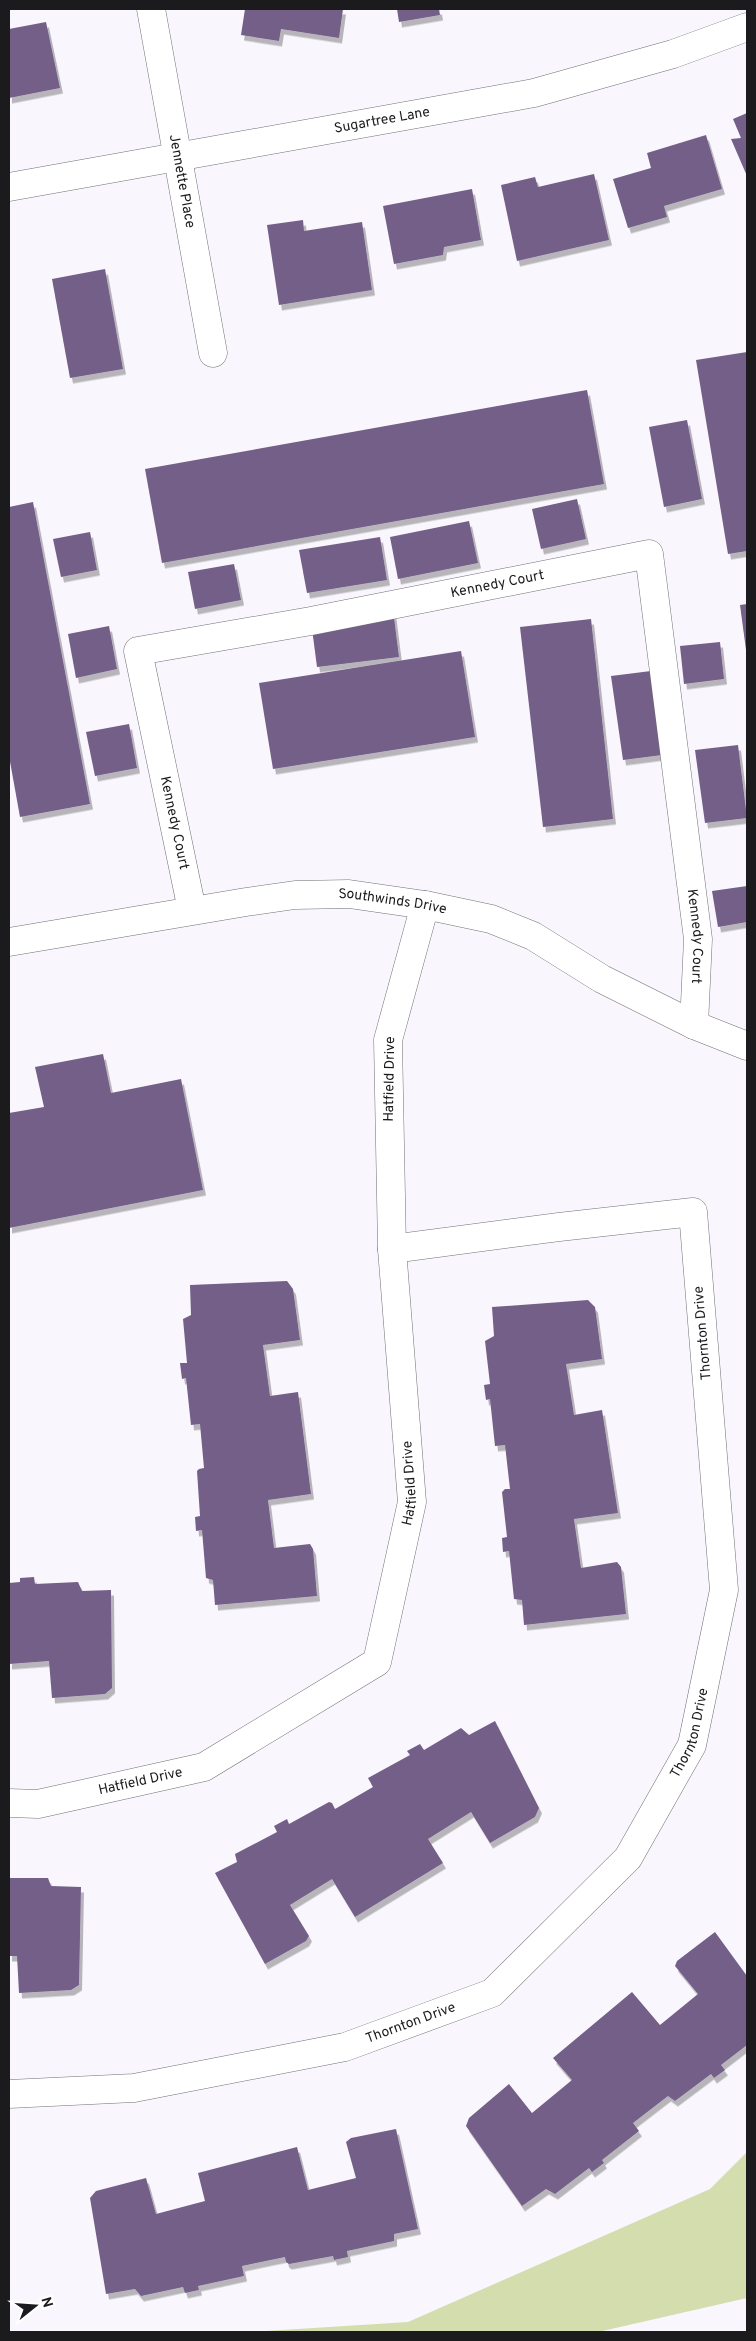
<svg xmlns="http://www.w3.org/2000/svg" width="756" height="2341" font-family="Overpass,sans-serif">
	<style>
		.green { fill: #d4ddae }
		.building { fill: #735f88; filter: url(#shadow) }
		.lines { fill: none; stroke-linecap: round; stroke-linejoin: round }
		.minor-casing { stroke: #727075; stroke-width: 29 }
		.minor { stroke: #fff; stroke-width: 28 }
		.labels { text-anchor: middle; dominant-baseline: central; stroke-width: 4; stroke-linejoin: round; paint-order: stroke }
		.street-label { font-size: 14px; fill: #1b1a1c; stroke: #fff }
	</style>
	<defs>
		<filter id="shadow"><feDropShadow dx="3" dy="5.5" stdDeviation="0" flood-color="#0004"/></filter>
	</defs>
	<rect width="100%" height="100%" fill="#f9f7fd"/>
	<polygon class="green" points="747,2152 747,2298 598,2332 251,2332 408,2322 710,2189"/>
	<g class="building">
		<polygon points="245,9 343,9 339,38 281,29 279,41 241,35"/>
		<polygon points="397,9 439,9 440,15 399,22"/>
		<polygon points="46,22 60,88 9,98 9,29"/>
		<polygon points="747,113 747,176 731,139 741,138 733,119"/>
		<polygon points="706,135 722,189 664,206 667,217 628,228 613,179 651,168 647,153"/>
		<polygon points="594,174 609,240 517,261 501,185 535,177 538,187"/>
		<polygon points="472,189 481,240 444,247 443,255 394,264 383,206"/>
		<polygon points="303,220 304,231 362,222 372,290 279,305 267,225"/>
		<polygon points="105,269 123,369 70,378 52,279"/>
		<polygon points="747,352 747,551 728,554 696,360"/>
		<polygon points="587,390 604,484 162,563 145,469"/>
		<polygon points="687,420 702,499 664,507 649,427"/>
		<polygon points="577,499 586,539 541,549 532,509"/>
		<polygon points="33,502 90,804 20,817 9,756 9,507"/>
		<polygon points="469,521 478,563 398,579 390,537"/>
		<polygon points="90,532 97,570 61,577 53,539"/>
		<polygon points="380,537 387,580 307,593 299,550"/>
		<polygon points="234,564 241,600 195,609 188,572"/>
		<polygon points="747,604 747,650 746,650 740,605"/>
		<polygon points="393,610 399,657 317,667 311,621"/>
		<polygon points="591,619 613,819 543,827 520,627"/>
		<polygon points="109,626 117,669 76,678 68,634"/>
		<polygon points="720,642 724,679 684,684 680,646"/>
		<polygon points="461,651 475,737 273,769 259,683"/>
		<polygon points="651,671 662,755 623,760 611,676"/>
		<polygon points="129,724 137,768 95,776 86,732"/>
		<polygon points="738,745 747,818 705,823 695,750"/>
		<polygon points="747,886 747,922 718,927 712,891"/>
		<polygon points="103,1054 111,1093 181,1079 203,1190 9,1228 9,1113 44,1107 35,1067"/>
		<polygon points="287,1281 293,1289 300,1340 263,1345 270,1396 298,1392 311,1494 268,1500 274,1548 310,1544 313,1549 317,1596 215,1605 213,1580 206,1578 202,1530 196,1531 195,1517 200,1516 197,1471 199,1469 204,1468 200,1424 191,1425 186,1378 182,1379 180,1363 187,1363 183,1319 191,1315 190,1285"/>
		<polygon points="588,1300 595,1307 602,1359 566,1364 574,1415 602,1410 618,1513 574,1519 581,1568 617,1562 621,1567 626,1614 524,1625 522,1600 514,1599 509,1551 503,1552 502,1538 507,1537 502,1492 505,1489 510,1489 505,1445 495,1446 490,1399 486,1400 484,1385 490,1384 485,1341 494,1336 492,1307"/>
		<polygon points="34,1577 35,1584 78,1582 82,1591 111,1590 112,1688 105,1694 52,1698 49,1661 9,1664 9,1583 20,1582 20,1578"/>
		<polygon points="495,1721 539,1808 535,1817 490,1843 471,1812 428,1839 443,1863 355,1917 332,1879 290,1905 309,1936 306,1941 265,1964 215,1873 237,1862 235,1854 277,1832 274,1826 287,1819 289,1824 329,1802 332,1803 335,1809 373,1787 368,1778 410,1755 407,1751 420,1744 424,1750 461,1728 469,1735"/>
		<polygon points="9,1878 48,1878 51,1886 81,1887 79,1985 71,1990 19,1993 17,1956 9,1956"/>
		<polygon points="715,1932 747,1976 747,2045 721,2065 725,2070 714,2078 711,2074 675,2101 668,2096 633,2123 639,2131 602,2160 604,2163 592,2172 589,2168 555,2194 546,2189 522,2206 466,2126 469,2118 509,2084 532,2113 572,2080 553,2058 632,1992 660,2025 698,1994 675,1966 677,1961"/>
		<polygon points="396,2129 418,2229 394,2234 394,2241 347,2251 348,2257 334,2260 333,2256 289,2264 286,2262 285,2257 242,2266 244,2276 198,2286 199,2290 185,2293 183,2287 141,2296 135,2289 106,2294 90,2198 96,2191 146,2178 156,2214 205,2201 198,2173 297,2147 308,2190 356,2178 346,2142 351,2138"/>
	</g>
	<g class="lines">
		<defs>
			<g id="minor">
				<path id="s1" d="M151,9L213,353"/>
				<path id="s2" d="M9,187L534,93L673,54L747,27"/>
				<path id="s3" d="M192,910L138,651L311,621L649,554L698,939L694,1025"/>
				<path id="s4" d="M9,942L246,902L295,895L349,894L425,905L491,919L533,936L602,979L694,1025L747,1046"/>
				<path id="s5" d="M9,1803L38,1804L204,1767L377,1662L412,1502L392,1249L388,1040L425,905"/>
				<path id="s6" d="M9,2094L134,2088L345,2047L492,1993L628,1858L692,1745L724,1590L693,1212L559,1227L392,1249"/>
			</g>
		</defs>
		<use href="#minor" class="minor-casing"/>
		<use href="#minor" class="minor"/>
	</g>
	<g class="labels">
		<g class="street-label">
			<text stroke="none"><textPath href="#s2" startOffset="379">Sugartree Lane</textPath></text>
			<text stroke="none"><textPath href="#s1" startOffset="175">Jennette Place</textPath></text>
			<text stroke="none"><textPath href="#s3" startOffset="630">Kennedy Court</textPath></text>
			<text transform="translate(174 823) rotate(78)">Kennedy Court</text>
			<text stroke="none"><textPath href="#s4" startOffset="388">Southwinds Drive</textPath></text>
			<text stroke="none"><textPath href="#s3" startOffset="1170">Kennedy Court</textPath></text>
			<text transform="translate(390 1079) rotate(-89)">Hatfield Drive</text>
			<text transform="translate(703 1333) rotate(-95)">Thornton Drive</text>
			<text stroke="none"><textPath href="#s5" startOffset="584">Hatfield Drive</textPath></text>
			<text stroke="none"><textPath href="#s6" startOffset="829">Thornton Drive</textPath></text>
			<text stroke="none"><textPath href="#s5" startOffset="134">Hatfield Drive</textPath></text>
			<text stroke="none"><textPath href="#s6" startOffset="410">Thornton Drive</textPath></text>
		</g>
	</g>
	<rect width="756" height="2341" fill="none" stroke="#1b1a1c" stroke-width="20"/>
	<g transform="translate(35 2306) rotate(73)" stroke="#ffffff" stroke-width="4" paint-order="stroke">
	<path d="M0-4L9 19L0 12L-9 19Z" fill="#1b1a1c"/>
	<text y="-8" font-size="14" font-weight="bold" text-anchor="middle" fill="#1b1a1c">N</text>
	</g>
</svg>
